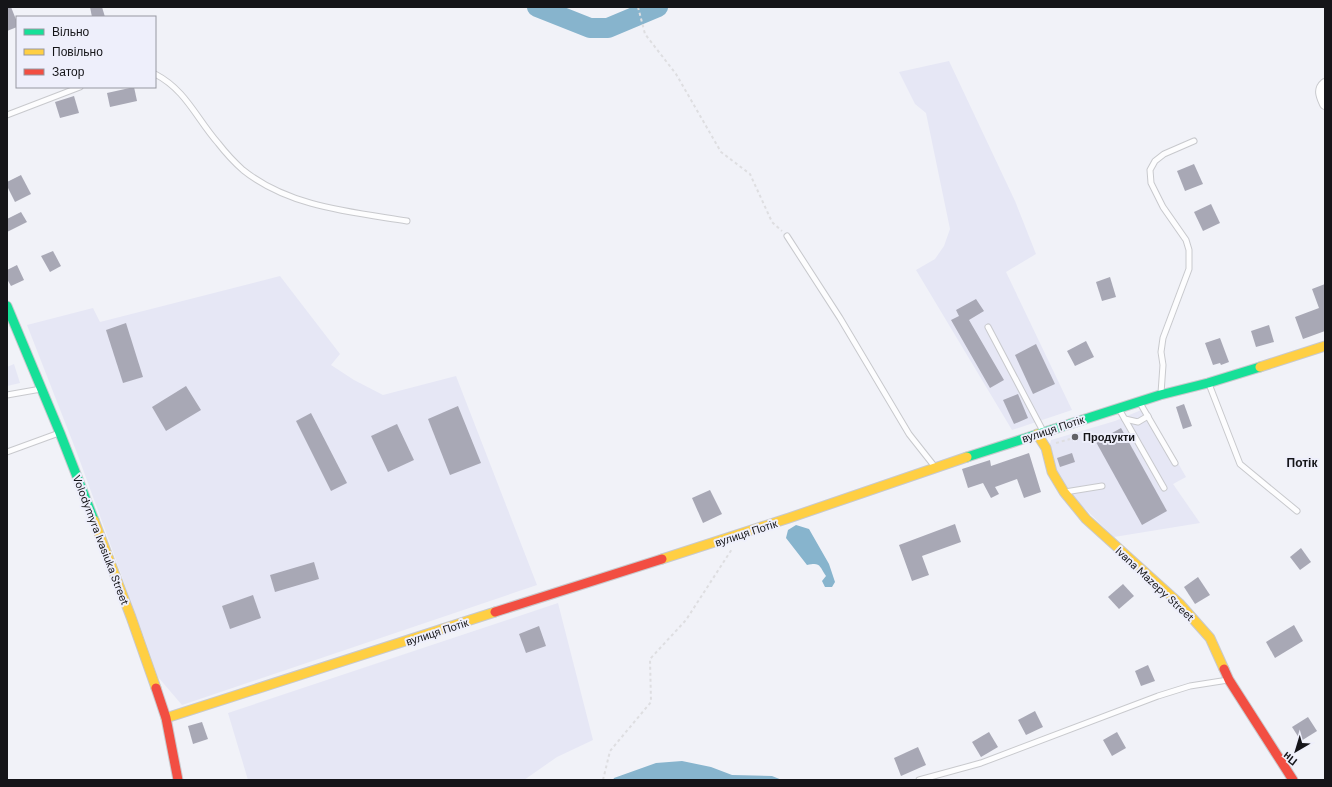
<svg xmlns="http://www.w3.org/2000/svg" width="1332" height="787" font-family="'DM Sans',sans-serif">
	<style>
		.built { fill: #e6e7f5 }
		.water { fill: #87b4cd }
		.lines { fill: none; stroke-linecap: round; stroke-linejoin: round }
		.river { stroke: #87b4cd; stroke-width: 20 }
		.building { fill: #a8a8b5 }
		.lane-casing { stroke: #c8c9cd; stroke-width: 7 }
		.street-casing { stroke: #c8c9cd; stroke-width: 12 }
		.fast-casing { stroke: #c8c9cd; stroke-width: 11 }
		.slow-casing { stroke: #c8c9cd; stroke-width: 11 }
		.jam-casing { stroke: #c8c9cd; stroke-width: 11 }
		.path { stroke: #dedee1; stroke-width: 2; stroke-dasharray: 3 3; stroke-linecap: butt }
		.lane { stroke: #fdfdfe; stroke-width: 5 }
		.street { stroke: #fdfdfe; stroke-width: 10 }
		.fast { stroke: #16e098; stroke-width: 9 }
		.slow { stroke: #ffcf43; stroke-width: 9 }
		.jam { stroke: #f24e42; stroke-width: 9 }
		.poi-dot { fill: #626267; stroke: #eeeffb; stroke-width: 1.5 }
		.labels { text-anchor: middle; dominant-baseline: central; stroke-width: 4; stroke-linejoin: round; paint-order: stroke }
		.street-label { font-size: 11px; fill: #151519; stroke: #eeeffb }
		.poi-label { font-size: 11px; font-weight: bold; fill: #151519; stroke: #eeeffb; text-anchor: start }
		.neighbourhood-label { font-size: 12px; font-weight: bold; fill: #151519; stroke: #eeeffb }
	</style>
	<rect width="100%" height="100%" fill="#f1f2f8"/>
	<g class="built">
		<polygon points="949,61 1015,201 1036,254 1006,272 1072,410 1012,430 916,270 935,259 944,246 950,229 926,113 915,104 899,72"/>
		<polygon points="280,276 340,354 331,365 354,380 383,395 456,376 537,585 182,705 158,677 147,645 77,453 27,325 93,308 100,322"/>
		<polygon points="14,364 20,383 7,386 7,367"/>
		<polygon points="1146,408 1186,477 1173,484 1200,523 1114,537 1059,483 1048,451 1051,440 1115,421"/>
		<polygon points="558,603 593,740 557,757 524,780 248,780 228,713"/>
	</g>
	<g class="water">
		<path d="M796,525L809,529L829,564L835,582L832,587H825L822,581L826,576C819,565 820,562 807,565L786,538L788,530Z"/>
		<polygon points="682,761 711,767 732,775 772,776 782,780 613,780 614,778 656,763"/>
	</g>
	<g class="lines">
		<polyline class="river" points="537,7 590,28 608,28 658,7"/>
	</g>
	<g class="building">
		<polygon points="7,7 11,7 17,22 17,27 7,31"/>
		<polygon points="90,7 102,7 105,17 92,17"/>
		<polygon points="134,87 137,101 110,107 107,93"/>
		<polygon points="74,96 79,113 60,118 55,102"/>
		<polygon points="1194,164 1203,184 1185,191 1177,171"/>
		<polygon points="21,175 31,194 15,202 7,186 7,182"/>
		<polygon points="1211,204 1220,223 1203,231 1194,212"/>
		<polygon points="21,212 27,222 7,232 7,219"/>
		<polygon points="53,251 61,266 50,272 41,256"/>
		<polygon points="17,265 24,280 11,286 7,279 7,270"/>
		<polygon points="1110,277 1116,297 1102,301 1096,282"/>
		<polygon points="1325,284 1325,331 1303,339 1295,317 1319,308 1312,289"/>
		<polygon points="976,299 984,311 969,320 1004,380 990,388 951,320 959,316 956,310"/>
		<polygon points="126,323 143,377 123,383 106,330"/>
		<polygon points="1269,325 1274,342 1256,347 1251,331"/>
		<polygon points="1220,338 1229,362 1221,365 1220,363 1213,365 1205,343"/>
		<polygon points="1086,341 1094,357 1075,366 1067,351"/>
		<polygon points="1036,344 1055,384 1033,394 1015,355"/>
		<polygon points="186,386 201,410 166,431 152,407"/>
		<polygon points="1018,394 1028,418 1014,424 1003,400"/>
		<polygon points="1184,404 1192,426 1183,429 1176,407"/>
		<polygon points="458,406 481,463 450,475 428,419"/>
		<polygon points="311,413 347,483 331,491 296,421"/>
		<polygon points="397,424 414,460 388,472 371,436"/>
		<polygon points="1121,428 1167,511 1142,525 1096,442"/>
		<polygon points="1029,453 1041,492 1024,498 1017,479 995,487 999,494 991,498 983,483 968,488 962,469 990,460 991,466"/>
		<polygon points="1072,453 1075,462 1060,467 1057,458"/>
		<polygon points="710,490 722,514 703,523 692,498"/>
		<polygon points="955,524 961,542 922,556 929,575 912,581 899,545"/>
		<polygon points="1301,548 1311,562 1300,570 1290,557"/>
		<polygon points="314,562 319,579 275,592 270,575"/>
		<polygon points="1198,577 1210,595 1195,604 1184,587"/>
		<polygon points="1123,584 1134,596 1119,609 1108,597"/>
		<polygon points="253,595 261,618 230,629 222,606"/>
		<polygon points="1294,625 1303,641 1275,658 1266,642"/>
		<polygon points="539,626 546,646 526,653 519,634"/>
		<polygon points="1148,665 1155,681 1141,686 1135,671"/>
		<polygon points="1035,711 1043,727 1026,735 1018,720"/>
		<polygon points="1308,717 1317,731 1301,741 1292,727"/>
		<polygon points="202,722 208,739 193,744 188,726"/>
		<polygon points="989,732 998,747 981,757 972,742"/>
		<polygon points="1117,732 1126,748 1112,756 1103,740"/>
		<polygon points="918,747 926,765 901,776 894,758"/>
	</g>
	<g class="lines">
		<defs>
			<g id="lane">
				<path d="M155,74C186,90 196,118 218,143C225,152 234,162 243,170C289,207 351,212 407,221"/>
				<polyline points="7,115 80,87"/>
				<polyline points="787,236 840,318 909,434 935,467"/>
				<polyline points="988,327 1043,431"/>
				<polyline points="1209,384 1240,464 1297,511"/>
				<polyline points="1161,393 1163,365 1161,352 1163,338 1189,269 1189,250 1186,240 1163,207 1151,183 1150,170 1155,161 1164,154 1194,141"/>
				<polyline points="7,395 41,389"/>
				<polyline points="1140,403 1175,463"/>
				<polyline points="1119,409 1164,488"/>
				<polyline points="1125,419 1138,422 1148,416"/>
				<polyline points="7,452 59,433"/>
				<polyline points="1065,492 1102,486"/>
				<polyline points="919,780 981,763 1158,696 1190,686 1228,680"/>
			</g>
			<path id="street" d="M1325,84C1318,90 1322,97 1325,104"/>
			<g id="fast">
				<polyline points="7,306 60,433 94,520"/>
				<polyline points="967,457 1160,395 1208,383 1260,367"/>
			</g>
			<g id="slow">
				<polyline points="1260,367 1325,346"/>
				<polyline points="1037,434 1046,448 1052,472 1064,492 1086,519 1179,603 1210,638 1224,669"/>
				<polyline points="94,520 131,617 156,688"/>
				<polyline points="662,559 789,518 967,457"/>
				<polyline points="166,718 495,612"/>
			</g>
			<g id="jam">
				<polyline points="495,612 662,559"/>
				<polyline points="1224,669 1229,680 1293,780"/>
				<polyline points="156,688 166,718 178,780"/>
			</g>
		</defs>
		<use href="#lane" class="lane-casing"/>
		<use href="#street" class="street-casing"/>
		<use href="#fast" class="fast-casing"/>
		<use href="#slow" class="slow-casing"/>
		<use href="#jam" class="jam-casing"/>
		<g class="path">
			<polyline points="638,7 645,34 676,74 721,152 750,174 772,222 782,231"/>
			<polyline points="1056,443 1070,439"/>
			<polyline points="603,780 610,751 651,702 650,659 686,620 732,549"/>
		</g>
		<use href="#lane" class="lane"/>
		<use href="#street" class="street"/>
		<use href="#fast" class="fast"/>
		<use href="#slow" class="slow"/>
		<use href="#jam" class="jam"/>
	</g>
	<circle class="poi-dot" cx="1075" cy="437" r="4"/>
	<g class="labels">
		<g class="street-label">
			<text transform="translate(1053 429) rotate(-18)">вулиця Потік</text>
			<text transform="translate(746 533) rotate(-18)">вулиця Потік</text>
			<text transform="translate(101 540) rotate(69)">Volodymyra Ivasiuka Street</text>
			<text transform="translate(1155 584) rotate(43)">Ivana Mazepy Street</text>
			<text transform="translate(437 632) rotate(-18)">вулиця Потік</text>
		</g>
		<g class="poi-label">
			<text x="1083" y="437">Продукти</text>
		</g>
		<g class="neighbourhood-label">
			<text x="1302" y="463">Потік</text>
		</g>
	</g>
	<rect width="1332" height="787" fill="none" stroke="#151519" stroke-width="16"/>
	<rect x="16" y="16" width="140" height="72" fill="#eeeffb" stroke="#9798a1"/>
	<rect x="24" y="29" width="20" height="6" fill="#16e098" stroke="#9798a1"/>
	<text x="52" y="36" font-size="12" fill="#151519">Вільно</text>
	<rect x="24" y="49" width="20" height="6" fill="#ffcf43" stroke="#9798a1"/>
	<text x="52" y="56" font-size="12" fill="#151519">Повільно</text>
	<rect x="24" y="69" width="20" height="6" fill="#f24e42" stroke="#9798a1"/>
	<text x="52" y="76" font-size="12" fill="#151519">Затор</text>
	<g transform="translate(1296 751) rotate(218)" stroke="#eeeffb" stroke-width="3" paint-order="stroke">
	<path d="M0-3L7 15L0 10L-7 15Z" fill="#151519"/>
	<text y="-6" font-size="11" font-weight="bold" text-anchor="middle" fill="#151519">Пн</text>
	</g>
</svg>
